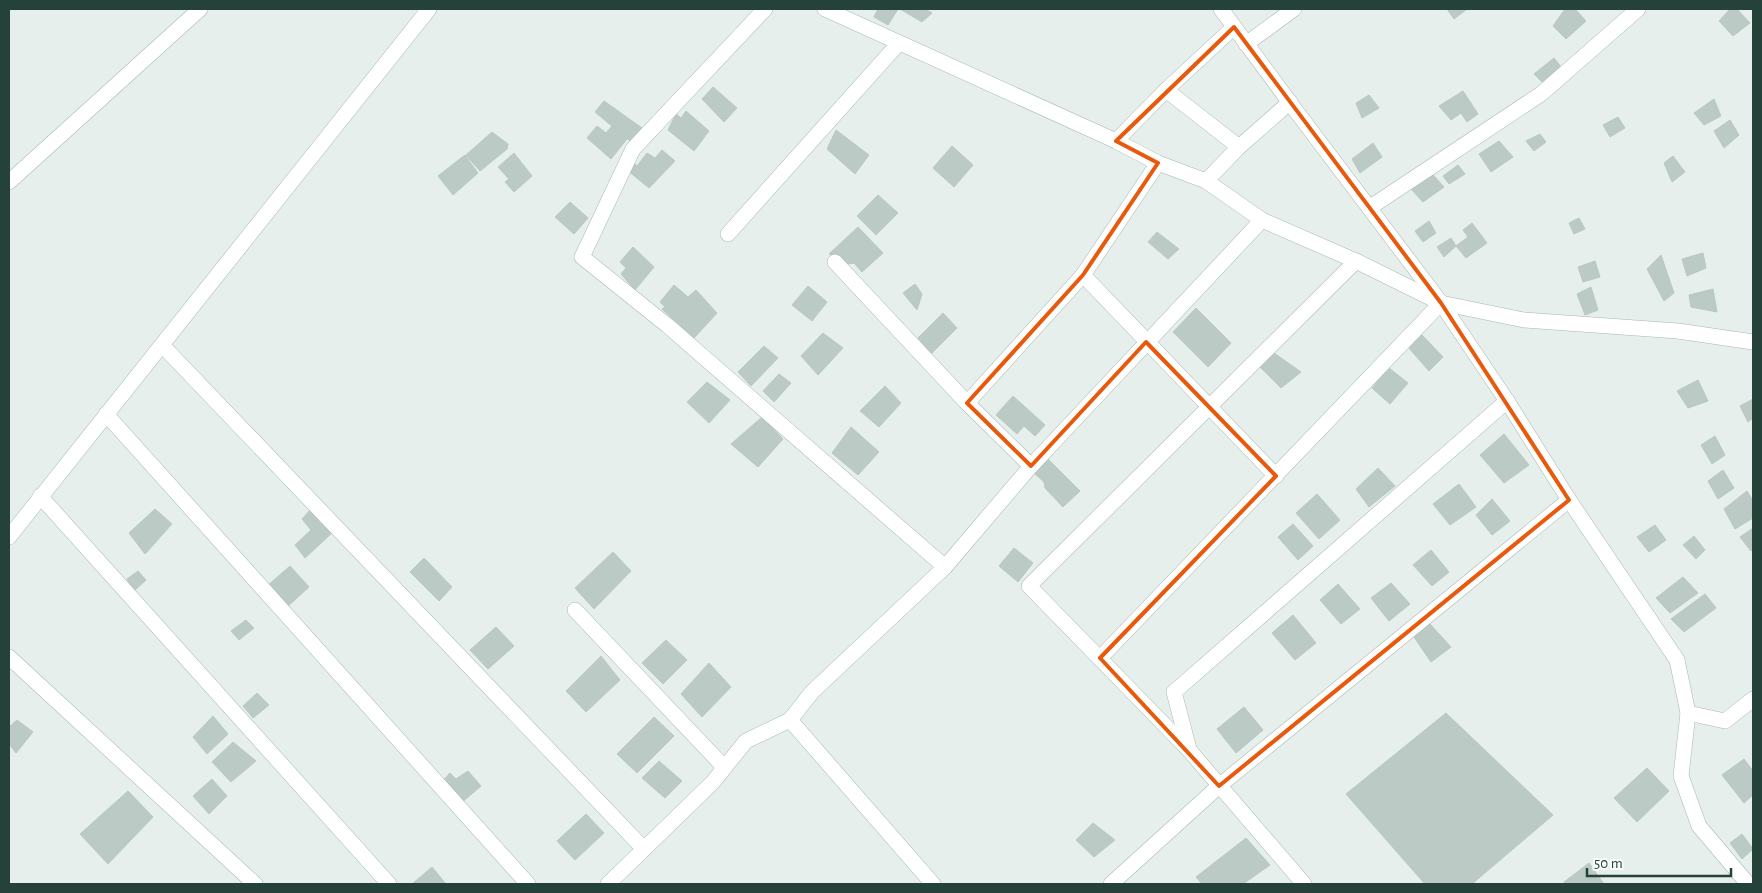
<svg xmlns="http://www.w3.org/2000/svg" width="1762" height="893" font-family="'Alegreya Sans',sans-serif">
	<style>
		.building { fill: #bbcac4; stroke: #b8c9c2 }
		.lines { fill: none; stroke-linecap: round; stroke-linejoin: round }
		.street-casing { stroke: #a8b8b2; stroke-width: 16 }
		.street { stroke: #fff; stroke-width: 15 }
		.marked { fill: none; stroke: #e8590c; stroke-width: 4; stroke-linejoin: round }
	</style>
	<rect width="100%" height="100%" fill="#e6efeb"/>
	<g class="building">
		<polygon points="878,9 898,9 888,25 874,17"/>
		<polygon points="900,9 925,9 932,13 922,22"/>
		<polygon points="1447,9 1467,9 1454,19"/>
		<polygon points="1565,9 1575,9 1586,21 1566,39 1553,26"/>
		<polygon points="1730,9 1737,9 1750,23 1733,36 1719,21"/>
		<polygon points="1554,58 1569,77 1551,91 1534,74"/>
		<polygon points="713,87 737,108 724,122 702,99"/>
		<polygon points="1463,91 1478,114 1467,122 1461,113 1451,120 1439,106"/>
		<polygon points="1369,95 1379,108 1362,118 1356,103"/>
		<polygon points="1714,99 1721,116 1704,125 1694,113"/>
		<polygon points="604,101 642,128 630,141 595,112"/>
		<polygon points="686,111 709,131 694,151 668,130 676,114 681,118"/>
		<polygon points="1618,117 1625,128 1610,137 1603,125"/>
		<polygon points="1730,120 1739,135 1724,148 1714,131"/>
		<polygon points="597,126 606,133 612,126 627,139 611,159 587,138"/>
		<polygon points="836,130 869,155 855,174 827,149"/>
		<polygon points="492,132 508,144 507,149 480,171 466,155"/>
		<polygon points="1540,134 1546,142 1534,151 1526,141"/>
		<polygon points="1499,141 1513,157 1491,172 1479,154"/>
		<polygon points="1373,143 1382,157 1360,173 1352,159"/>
		<polygon points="952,146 973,165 954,187 933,168"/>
		<polygon points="662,150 675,161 649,188 627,170 633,162 637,166 647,153 655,158"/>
		<polygon points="514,153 532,176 514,192 505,182 509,179 498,167"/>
		<polygon points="465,155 478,173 453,195 438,176"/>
		<polygon points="1673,156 1685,172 1672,182 1664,163"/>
		<polygon points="1423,164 1444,187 1423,202 1411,189 1421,183 1410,174"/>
		<polygon points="1458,165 1465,174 1449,184 1443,176"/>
		<polygon points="878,195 898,213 876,235 857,216"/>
		<polygon points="570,202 588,218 574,234 555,217"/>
		<polygon points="1579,218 1585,229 1574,234 1569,223"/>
		<polygon points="1429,221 1436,233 1423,242 1415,231"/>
		<polygon points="1472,223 1487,243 1466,258 1456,246 1468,237 1463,230"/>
		<polygon points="858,227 883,253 862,272 854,263 848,264 829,254"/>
		<polygon points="1157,232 1179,249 1168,259 1148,242"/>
		<polygon points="1451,238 1456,246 1444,257 1437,247"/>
		<polygon points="633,247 654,267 635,290 621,274 626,268 620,262"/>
		<polygon points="1703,253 1706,268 1687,276 1682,259"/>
		<polygon points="1661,255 1674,293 1664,301 1647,269"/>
		<polygon points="1595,261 1600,277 1583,282 1578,267"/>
		<polygon points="915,284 922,294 917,310 903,293"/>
		<polygon points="674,285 688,297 696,290 717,313 694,338 662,309 665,307 660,302"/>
		<polygon points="808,286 827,302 812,321 792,305"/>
		<polygon points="1591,287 1598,310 1585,315 1577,294"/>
		<polygon points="1713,289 1717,312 1691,307 1689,295"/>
		<polygon points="1196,308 1231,343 1208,367 1173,332"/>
		<polygon points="943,313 957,328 931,354 918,338"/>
		<polygon points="823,333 843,348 818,375 801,356"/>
		<polygon points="1422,335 1443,357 1429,371 1408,347"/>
		<polygon points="764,346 778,358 751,386 738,372"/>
		<polygon points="1274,353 1301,372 1281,388 1260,367"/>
		<polygon points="1389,368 1408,383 1390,404 1372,388"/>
		<polygon points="779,374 791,383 774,402 763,391"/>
		<polygon points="1698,380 1708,401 1688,408 1677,391"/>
		<polygon points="707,382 730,400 709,423 687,402"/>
		<polygon points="885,386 901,403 879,427 860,411"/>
		<polygon points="1013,396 1045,425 1035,436 1024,426 1017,434 996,415"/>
		<polygon points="1753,399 1753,418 1748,422 1740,406"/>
		<polygon points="762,417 783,439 758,467 731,444"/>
		<polygon points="851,427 879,452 858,475 832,453"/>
		<polygon points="1504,434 1529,465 1504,483 1480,455"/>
		<polygon points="1715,436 1725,455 1712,464 1701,445"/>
		<polygon points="1047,458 1080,491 1063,507 1045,488 1044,482 1033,472"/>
		<polygon points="1378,468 1395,486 1369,507 1356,489"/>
		<polygon points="1723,470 1734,488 1718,499 1708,481"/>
		<polygon points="1459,484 1476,507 1450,525 1433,504"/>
		<polygon points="1747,491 1753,501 1753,518 1735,529 1724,509"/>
		<polygon points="1317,494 1340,520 1319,539 1296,513"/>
		<polygon points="1492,499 1510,521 1492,535 1476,515"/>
		<polygon points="313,507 333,532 305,558 295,545 311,530 302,519"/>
		<polygon points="155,509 172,524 145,554 129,533"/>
		<polygon points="1293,524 1313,546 1298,560 1278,537"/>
		<polygon points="1655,525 1666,540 1649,552 1637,537"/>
		<polygon points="1753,528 1753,549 1751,551 1740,537"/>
		<polygon points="1694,536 1705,550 1696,559 1683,545"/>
		<polygon points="1014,548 1033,563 1018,582 999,566"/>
		<polygon points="1431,550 1449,572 1432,586 1413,565"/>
		<polygon points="613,552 631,571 594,609 575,588"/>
		<polygon points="424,558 452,587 439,601 410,572"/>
		<polygon points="290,566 309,587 286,608 266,587"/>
		<polygon points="138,571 146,580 134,591 127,579"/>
		<polygon points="1683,577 1698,593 1670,613 1656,598"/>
		<polygon points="1391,583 1410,604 1389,621 1371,598"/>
		<polygon points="1338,584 1360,609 1341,624 1320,600"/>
		<polygon points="1705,594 1716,608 1684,632 1671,619"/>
		<polygon points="1293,615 1316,643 1295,660 1272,633"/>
		<polygon points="246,620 254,628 239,640 231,631"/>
		<polygon points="1430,624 1451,647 1431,662 1414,637"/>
		<polygon points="496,627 514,646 488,669 470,650"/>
		<polygon points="666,640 687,660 663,684 642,663"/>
		<polygon points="601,656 620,680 586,712 566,691"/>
		<polygon points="709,663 731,687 702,717 681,694"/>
		<polygon points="257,693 269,705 253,718 243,706"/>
		<polygon points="1244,707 1263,730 1236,753 1217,729"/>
		<polygon points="1446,713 1553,815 1472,884 1425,884 1346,794"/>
		<polygon points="213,716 228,734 207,754 193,737"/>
		<polygon points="654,717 674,736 637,773 617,754"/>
		<polygon points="17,720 33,732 16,753 9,744 9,727"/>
		<polygon points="233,742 256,761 231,782 212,762"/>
		<polygon points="1744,759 1753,771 1753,795 1744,803 1722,775"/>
		<polygon points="659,761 682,781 665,798 642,778"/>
		<polygon points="1647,768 1669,791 1637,822 1614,798"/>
		<polygon points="468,771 481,786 461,803 442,782 450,773 456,779"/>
		<polygon points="212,779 227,796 209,814 193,796"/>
		<polygon points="128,791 153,817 108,864 80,834"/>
		<polygon points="586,814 604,833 575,860 557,841"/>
		<polygon points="1093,823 1115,840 1094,857 1076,840"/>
		<polygon points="1742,834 1753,849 1742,859 1730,843"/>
		<polygon points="1246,838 1270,865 1243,884 1202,884 1196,877"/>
		<polygon points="1589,863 1604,884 1566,884 1564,882"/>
		<polygon points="432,867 446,884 412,884"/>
	</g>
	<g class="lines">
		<defs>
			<g id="street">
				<polyline points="765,9 633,149 582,257 668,326 945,567"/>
				<polyline points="825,9 1116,141 1158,163 1206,181 1262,220 1356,261 1441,303 1524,320 1678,331 1753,342"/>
				<polyline points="1221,9 1293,107 1441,303 1507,401 1569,500 1677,660 1688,713 1681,776 1699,826 1748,884"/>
				<polyline points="1246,44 1294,9"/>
				<polyline points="1166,90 1239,147"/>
				<polyline points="1116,141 1166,90 1234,27"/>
				<polyline points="1206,181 1239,147 1290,102"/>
				<polyline points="9,182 200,9"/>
				<polyline points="1369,208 1541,94 1638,9"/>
				<polyline points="728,234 899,43"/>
				<polyline points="835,262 967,403 1031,466"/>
				<polyline points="1083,275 1276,476"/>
				<polyline points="162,345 644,849"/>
				<polyline points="967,403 1083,275 1158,163"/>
				<polyline points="106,414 528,884"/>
				<polyline points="40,496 389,884"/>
				<polyline points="9,537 429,9"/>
				<polyline points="575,610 724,767"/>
				<polyline points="9,657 255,884"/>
				<polyline points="1100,658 1441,303"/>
				<polyline points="1688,713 1725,721 1753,699"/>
				<polyline points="790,720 933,884"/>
				<polyline points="1189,749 1174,692 1507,401"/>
				<polyline points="608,884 713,782 746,741 790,720 812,692 945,567 1031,466 1262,220"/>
				<polyline points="1111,884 1219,786 1569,500"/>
				<polyline points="1304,884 1189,750 1029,586 1356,261"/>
			</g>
		</defs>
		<use href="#street" class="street-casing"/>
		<use href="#street" class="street"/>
	</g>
	<path class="marked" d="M1234,27L1441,303L1569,500L1219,786L1100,658L1276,476L1146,342L1031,466L967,403L1083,275L1158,163L1116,141Z"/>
	<rect width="1762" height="893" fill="none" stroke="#24423a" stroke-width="20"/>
	<path d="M1587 868v8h144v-8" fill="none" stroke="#24423a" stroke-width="2.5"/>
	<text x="1594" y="868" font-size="15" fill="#24423a" stroke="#f7fbf9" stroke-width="4" paint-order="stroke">50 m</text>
</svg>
